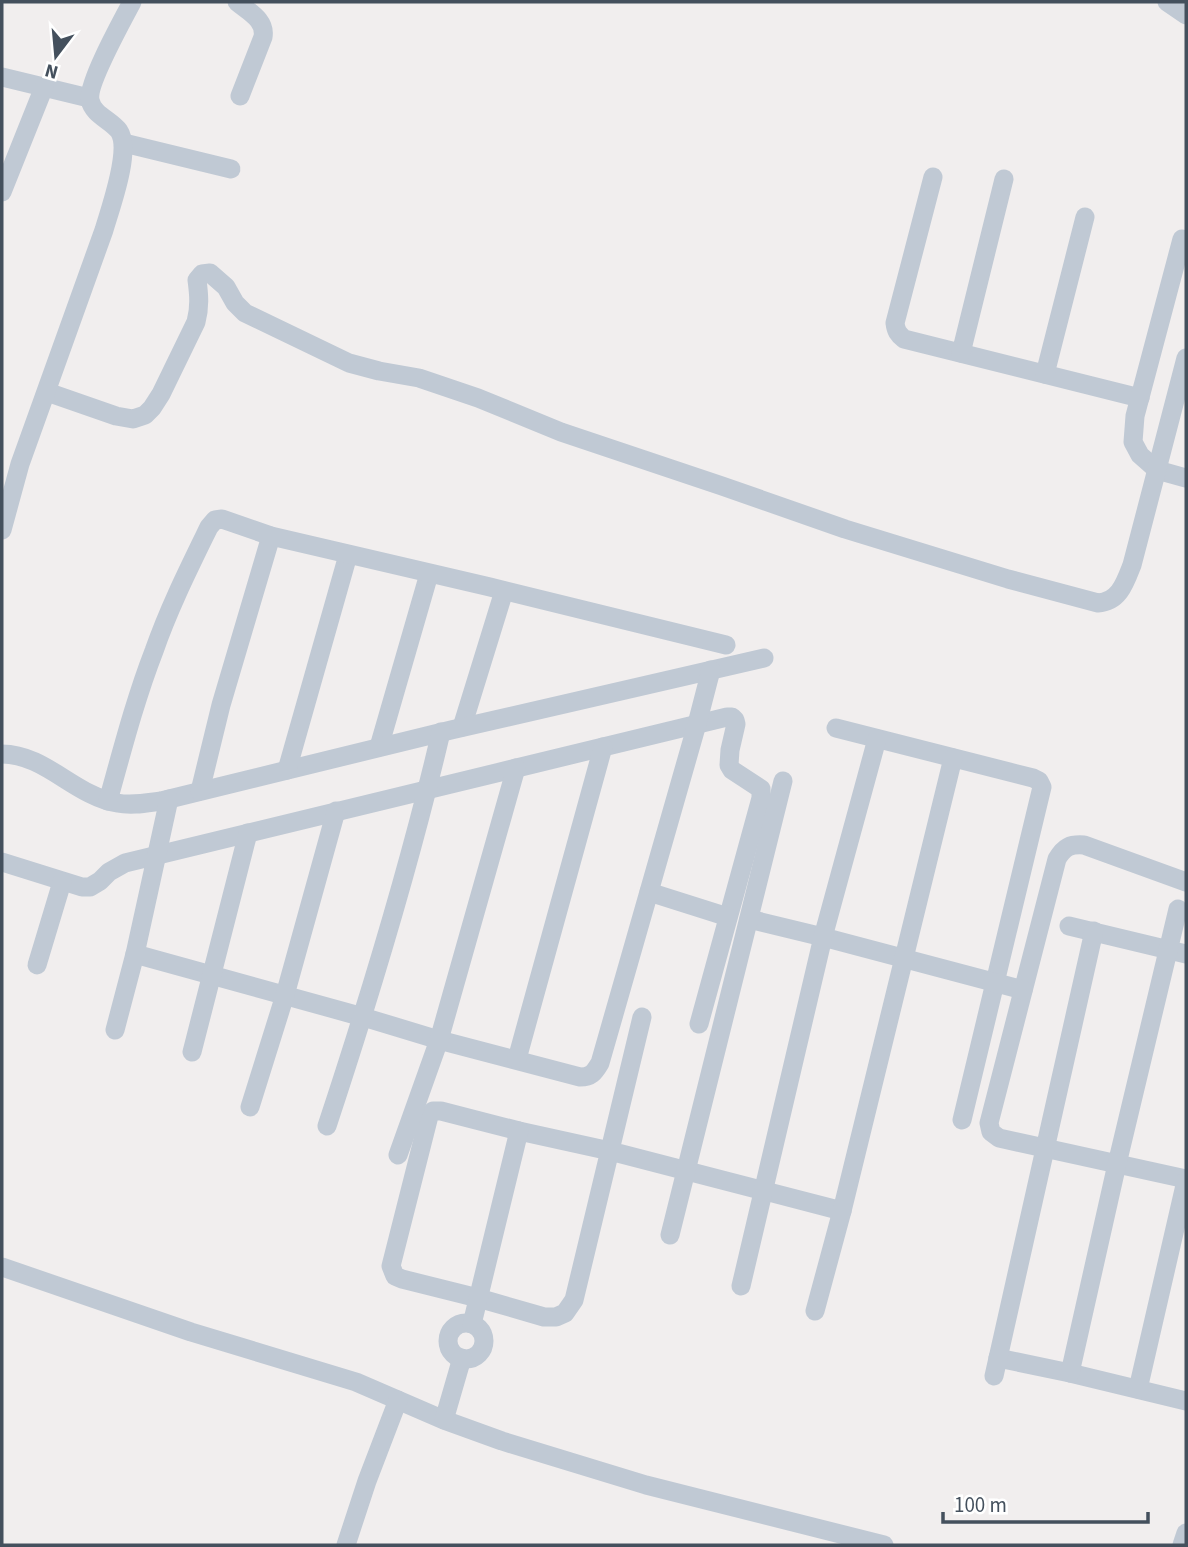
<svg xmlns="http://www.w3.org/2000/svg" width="1188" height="1547" font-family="'Source Sans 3',sans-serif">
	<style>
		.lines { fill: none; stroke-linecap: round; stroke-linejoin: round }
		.minor { stroke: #c0c9d4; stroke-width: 19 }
	</style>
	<rect width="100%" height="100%" fill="#f1eeee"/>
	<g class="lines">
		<g class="minor">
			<path d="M237,2C249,12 266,20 263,37L240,96"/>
			<polyline points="1167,2 1186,15"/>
			<polyline points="2,77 89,98"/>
			<polyline points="124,143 231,169"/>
			<path d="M933,177L895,323C896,331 898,334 904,339L1140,398"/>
			<polyline points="2,192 44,87"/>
			<polyline points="1182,239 1135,416 1133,442 1140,455 1157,470 1186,478"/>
			<polyline points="961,353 1004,179"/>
			<polyline points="1045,374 1085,217"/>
			<path d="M47,392L116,416L133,419L145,415L152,408L161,394L196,322C200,307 199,295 197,280L202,274L210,273L226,287L235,303L245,313L349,363L379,371L419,378L478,398L561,432L722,486L845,529L1008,579L1098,603C1119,602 1125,583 1132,565L1186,358"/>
			<path d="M2,530L20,464L104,230C110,209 132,150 119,131C111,120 93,115 90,100C87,84 123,19 132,2"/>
			<polyline points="462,727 504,591"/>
			<polyline points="836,728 1033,778 1039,781 1042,787 962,1120"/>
			<polyline points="379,747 429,574"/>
			<path d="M2,754C45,754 75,796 117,803C132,806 146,803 161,801L451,730L764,658"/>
			<polyline points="287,770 348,555"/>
			<polyline points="200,791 221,705 271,536"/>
			<path d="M108,801C122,751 135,700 154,651C169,608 189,568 209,527L215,520L222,519L271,536L490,587L726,645"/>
			<polyline points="2,862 82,887 90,887 100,881 109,872 125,863 727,717 732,717 735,720 736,724 730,750 729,765 732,770 761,789 761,798 699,1024"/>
			<path d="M1186,882L1084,845C1070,844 1064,847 1057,859L989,1123L991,1132L999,1138L1186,1179"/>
			<polyline points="649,892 728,917"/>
			<polyline points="749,919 823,937 1023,990"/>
			<polyline points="1069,926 1186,954"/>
			<path d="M135,954L363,1017L439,1040L580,1077C591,1077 594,1073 600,1063L697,724L711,670"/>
			<polyline points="37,965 62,882"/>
			<polyline points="642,1017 574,1300 565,1313 556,1317 544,1317 478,1298 402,1279 395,1276 391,1266 429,1116 433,1111 441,1111 519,1131 610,1151 842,1211"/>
			<polyline points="115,1030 135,954 169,799"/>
			<polyline points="192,1052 248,833"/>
			<polyline points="517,1059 603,747"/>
			<polyline points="250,1107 285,995 336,811"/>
			<path d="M327,1126C370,996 410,865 441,732"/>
			<polyline points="398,1155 439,1040 516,768"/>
			<polyline points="670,1235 783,781"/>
			<polyline points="2,1267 191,1332 356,1382 444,1420 502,1441 646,1485 884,1545"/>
			<polyline points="741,1286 823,937 877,739"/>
			<polyline points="815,1311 842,1211 953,758"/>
			<circle cx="466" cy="1341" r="18"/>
			<polyline points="472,1324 519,1131"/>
			<polyline points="998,1358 1070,1373 1186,1401"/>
			<polyline points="1070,1373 1117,1164 1178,909"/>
			<polyline points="994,1376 1094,931"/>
			<polyline points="1138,1389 1186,1181"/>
			<polyline points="444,1420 462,1358"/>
			<polyline points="346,1545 367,1481 398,1400"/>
			<polyline points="1182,1545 1186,1533"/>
		</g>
	</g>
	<rect width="1188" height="1547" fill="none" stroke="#44505d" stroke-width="7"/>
	<g transform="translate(56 56) rotate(196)" stroke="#ffffff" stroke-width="5" paint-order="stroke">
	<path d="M0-5L12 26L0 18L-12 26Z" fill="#44505d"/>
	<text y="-10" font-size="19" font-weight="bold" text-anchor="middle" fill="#44505d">N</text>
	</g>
	<path d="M943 1512v10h205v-10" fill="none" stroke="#44505d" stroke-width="3.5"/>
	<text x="954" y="1512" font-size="21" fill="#44505d" stroke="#ffffff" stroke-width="5" paint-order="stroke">100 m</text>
</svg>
